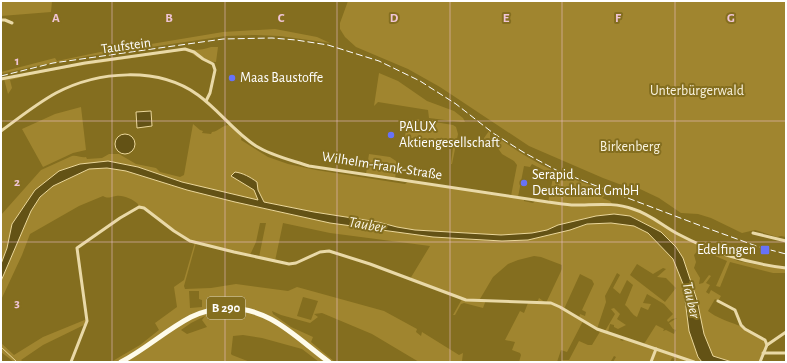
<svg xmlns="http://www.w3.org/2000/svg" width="787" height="363" font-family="'Alegreya Sans',sans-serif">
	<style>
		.green { fill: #a0852f; fill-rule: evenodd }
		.water { fill: #635215; stroke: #ebd79a }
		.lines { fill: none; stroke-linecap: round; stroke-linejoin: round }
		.stream { stroke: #ebd79a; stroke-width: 1 }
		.street { stroke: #e9d9a7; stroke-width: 3 }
		.primary { stroke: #fefbea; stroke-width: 5 }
		.rail { stroke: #fff; stroke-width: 1; stroke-dasharray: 7 3; stroke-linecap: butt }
		.grid { fill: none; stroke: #f0c5d6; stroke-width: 1; stroke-opacity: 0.55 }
		.poi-dot { fill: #6772f7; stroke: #846e1f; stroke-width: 1.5 }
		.labels { text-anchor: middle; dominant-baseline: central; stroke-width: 4; stroke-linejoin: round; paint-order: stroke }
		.shield { fill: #846e1f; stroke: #dad4bc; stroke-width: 1 }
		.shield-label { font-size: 13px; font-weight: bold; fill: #fff }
		.street-label { font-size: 14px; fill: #fff; stroke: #846e1f }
		.poi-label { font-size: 14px; fill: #fff; stroke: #846e1f; text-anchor: start }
		.park-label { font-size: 14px; fill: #faf4e0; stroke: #846e1f }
		.water-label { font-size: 15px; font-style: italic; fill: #faf5e4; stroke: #846e1f }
		.grid-label { font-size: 13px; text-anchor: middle; font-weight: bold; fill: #f0c5d6; stroke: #846e1f; stroke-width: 4; stroke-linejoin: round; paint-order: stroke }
	</style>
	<rect width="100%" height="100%" fill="#846e1f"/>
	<g class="green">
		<polygon points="1,1 52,1 51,12 1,16"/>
		<polygon points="348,1 786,1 786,237 781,236 777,237 755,230 742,233 711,218 698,214 681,213 659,198 640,189 619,184 603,178 529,146 440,87 408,69 356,47 345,37 340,29 340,23"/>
		<polygon points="275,29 317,37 330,43 280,36 254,35 226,36 83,57 31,67 1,74 1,72 55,58 57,61 105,51 124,50 139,46 223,32"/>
		<path d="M211,47H218L216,62C210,62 205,61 199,58C193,55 193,53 185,50C127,60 67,65 10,80L12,88L8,94L4,79L85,63L185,49C193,51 203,50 211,47Z"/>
		<polygon points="379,73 398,81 427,101 454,111 463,118 465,122 461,122 429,118 428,110 378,102 374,106"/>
		<polygon points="81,107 86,150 73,153 43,167 22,129 55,114"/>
		<polygon points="416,119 453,125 456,127 458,134 452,164 451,164 453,147 404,140 406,131 419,133 420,129 425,130 427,123 424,121 416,121"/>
		<path d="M193,124L200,130L203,131L202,133L211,134L212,132C220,131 221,125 230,125L242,135L241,140L268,157L288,164L316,170L405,184L409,181L511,196L517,165L514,161L502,154L495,144L492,143L489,145L485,144L484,138L489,131L490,133V138L496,141L501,140C533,162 565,179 604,189L607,194L602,198L610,201L613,205L634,209L676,233L738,261L764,266L786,269V273H773L730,262L720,287L716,286L727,261L699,249L694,255L696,262L694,268L700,278L699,284L703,283L709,275L711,276L706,283L710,285L706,292L709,294L711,290L721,296L718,301L715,299L708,311C712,314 717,317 722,319C735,325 761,331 767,345L760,362H732L713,356L704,334L697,300L683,258L676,247L661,232L631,216L614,214L596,216L558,225L547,230L532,233L501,235L415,230L397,227L378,222L314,212L264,202L258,190V184L235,172L231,176L254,190L258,201L182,182L138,167L108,161L35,190L12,224L7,248L1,264V215L41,170L72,156C77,155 81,158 86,157L87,159L102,158L109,154H119L136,164L156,168L160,172L180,177L184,175ZM532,164L557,177L553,178L548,202L536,200L533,203L524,201V198L518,197L524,166L530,167Z"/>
		<polygon points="369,154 390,157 396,161 397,163 395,179 366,174"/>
		<path d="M107,168L126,171L187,190L235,202L330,223L433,237L502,241L528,240L570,230L587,224L611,223L634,226L648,233L673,259L683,284L685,306L698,357L702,362H694L687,360L686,362H673L675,359L672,358L670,362H613L616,357L614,356L611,361L613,362H564L561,360H569L579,341L588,345H592L601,330L605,331L615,314L611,309L614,308L620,314L617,319L626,325L618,329L614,327V325L610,324L608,332L622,337L620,340L623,341L625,338L644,344L656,325L664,329L663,331L666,330L674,334L676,330L673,329L669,323L677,318L672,319L668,322L667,320L673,314L664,304L647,294L643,303L651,304L648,310L641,307L637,317C632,315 629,308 625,305L633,285L627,280L620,294L613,288L620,275L617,273L605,296L606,302L597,329L583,321L567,352L561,350L557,362H519L521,355L520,353L512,350L515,342L505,340L520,311L524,313L528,303H537L539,298L546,303L562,269V265L541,257L534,256L518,260L508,264L493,277L480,299L486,300L483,308L464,303L461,304L455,315H453L462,299L410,279L430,246L330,233L283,223L275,261L259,257L266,223H260L256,242L250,255L196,243L184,286L185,289L211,288L236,284L288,291L297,287L384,311L417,329L416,332L421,336L422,332L459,355L463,353L462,361L455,362H419L372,334L322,313L314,314L318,317L310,323L281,315L272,311L273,314L291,327L313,337L311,342L335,362H319L302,349L262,338L243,335L233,336L231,354L232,355L250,362H111L140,345L159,330L155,323L177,307L174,287L184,280L195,242L190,241L144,208L139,207L138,204C132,199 124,195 116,196C110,197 108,199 103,196L79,206L30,234L22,255L1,300V281L31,211L40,197L53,186L89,169ZM637,264L653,274L663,268L666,269L657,277L666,278L676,288L665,302L630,275ZM580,274L592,280L594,284L582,310L586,312L585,316L580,314L579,318L564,309ZM189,291H199V299L202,300V307L190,308ZM303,297L318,301L311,320L297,316ZM205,316L202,320L207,327L187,334L181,330L191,323Z"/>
		<polygon points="87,319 86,324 43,345 21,360 23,362 14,362 1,352 1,343 14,355 43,337"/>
	</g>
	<g class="water">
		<polygon points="151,111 152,126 137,128 136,112"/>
		<circle cx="125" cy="144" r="10"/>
		<path d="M108,161L138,167L182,182L258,200L254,190L231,176L235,172C243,173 250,177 257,182L258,190L264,202L314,212L378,222L397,227L415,230L501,235L532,233L547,230L558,225L596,216L614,214L630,216L661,232L676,247L683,258L697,300L704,334L713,356L732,362H702L698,357L689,331L683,284L673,259L648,233L634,226L611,223L587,224L570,230L528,240L502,241L433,237L330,223L235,202L187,190L126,171L107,168L89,169L53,186L40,197L31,211L1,281V264L7,248L12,224L35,190L59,171L80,164Z"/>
	</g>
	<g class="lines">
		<polyline class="stream" points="1,347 17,362"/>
		<g class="street">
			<polyline points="1,20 5,20 12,23"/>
			<polyline points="1,79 85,63 185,49 194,52 203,59 213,64 215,70 210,93 206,101"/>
			<path d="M1,131C19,118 36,104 56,93C98,71 158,66 198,95C219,110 234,132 256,146C272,156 291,160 309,166L548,202C557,203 566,205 575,205C595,205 614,202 633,209C650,214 663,226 678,234C714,253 746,263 786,268"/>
			<polyline points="753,233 786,241"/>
			<polyline points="718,301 735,310 741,325 745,329 765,340 767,345"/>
			<polyline points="763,353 786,353"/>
			<polyline points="71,362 87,321 77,248 120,218 139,207 144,208 174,231 190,241 234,252 289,264 296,263 320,252 329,251 370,264 466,300 551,303 560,307 597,329 694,362"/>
			<polyline points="651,362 656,349"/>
			<polyline points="760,362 767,345 786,332"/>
		</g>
		<path class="primary" d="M121,362C146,349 166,330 191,317C201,312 214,309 226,308C270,307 296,338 329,362"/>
		<polyline class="rail" points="1,76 53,63 223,39 272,38 296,40 328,45 379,61 420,81 456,104 493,133 523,152 556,170 604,189 704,227 759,247 786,254"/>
	</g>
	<path class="grid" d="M112,1V362M225,1V362M337,1V362M450,1V362M562,1V362M675,1V362M1,121H786M1,242H786"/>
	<g class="poi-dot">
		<circle cx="232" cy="78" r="4"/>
		<circle cx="391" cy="135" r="4"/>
		<circle cx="524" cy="183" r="4"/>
		<rect x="760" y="245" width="10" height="10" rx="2"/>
	</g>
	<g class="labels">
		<rect class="shield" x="207" y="297" width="38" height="22" rx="3"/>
		<g class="shield-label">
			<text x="226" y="308">B 290</text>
		</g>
		<g class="street-label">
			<text transform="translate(126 46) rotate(-8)">Taufstein</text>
			<text transform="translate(382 166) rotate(9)">Wilhelm-Frank-Straße</text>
		</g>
		<g class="poi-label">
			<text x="240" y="78">Maas Baustoffe</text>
			<text x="399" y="127">PALUX<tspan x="399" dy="16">Aktiengesellschaft</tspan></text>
			<text x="532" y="175">Serapid<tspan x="532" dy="16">Deutschland GmbH</tspan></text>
			<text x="756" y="250" text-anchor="end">Edelfingen</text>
		</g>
		<g class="park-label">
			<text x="697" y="91">Unterbürgerwald</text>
			<text x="630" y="147">Birkenberg</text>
		</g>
		<g class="water-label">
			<text transform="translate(367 225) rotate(10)">Tauber</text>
			<text transform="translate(691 300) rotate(77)">Tauber</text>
		</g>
	</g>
	<g class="grid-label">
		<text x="56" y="22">A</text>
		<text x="169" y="22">B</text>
		<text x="281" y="22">C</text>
		<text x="394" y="22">D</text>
		<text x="506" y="22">E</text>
		<text x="618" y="22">F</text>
		<text x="731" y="22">G</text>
		<text x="17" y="65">1</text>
		<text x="17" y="186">2</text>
		<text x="17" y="307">3</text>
	</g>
	<rect width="787" height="363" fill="none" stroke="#ffffff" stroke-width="4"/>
</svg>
